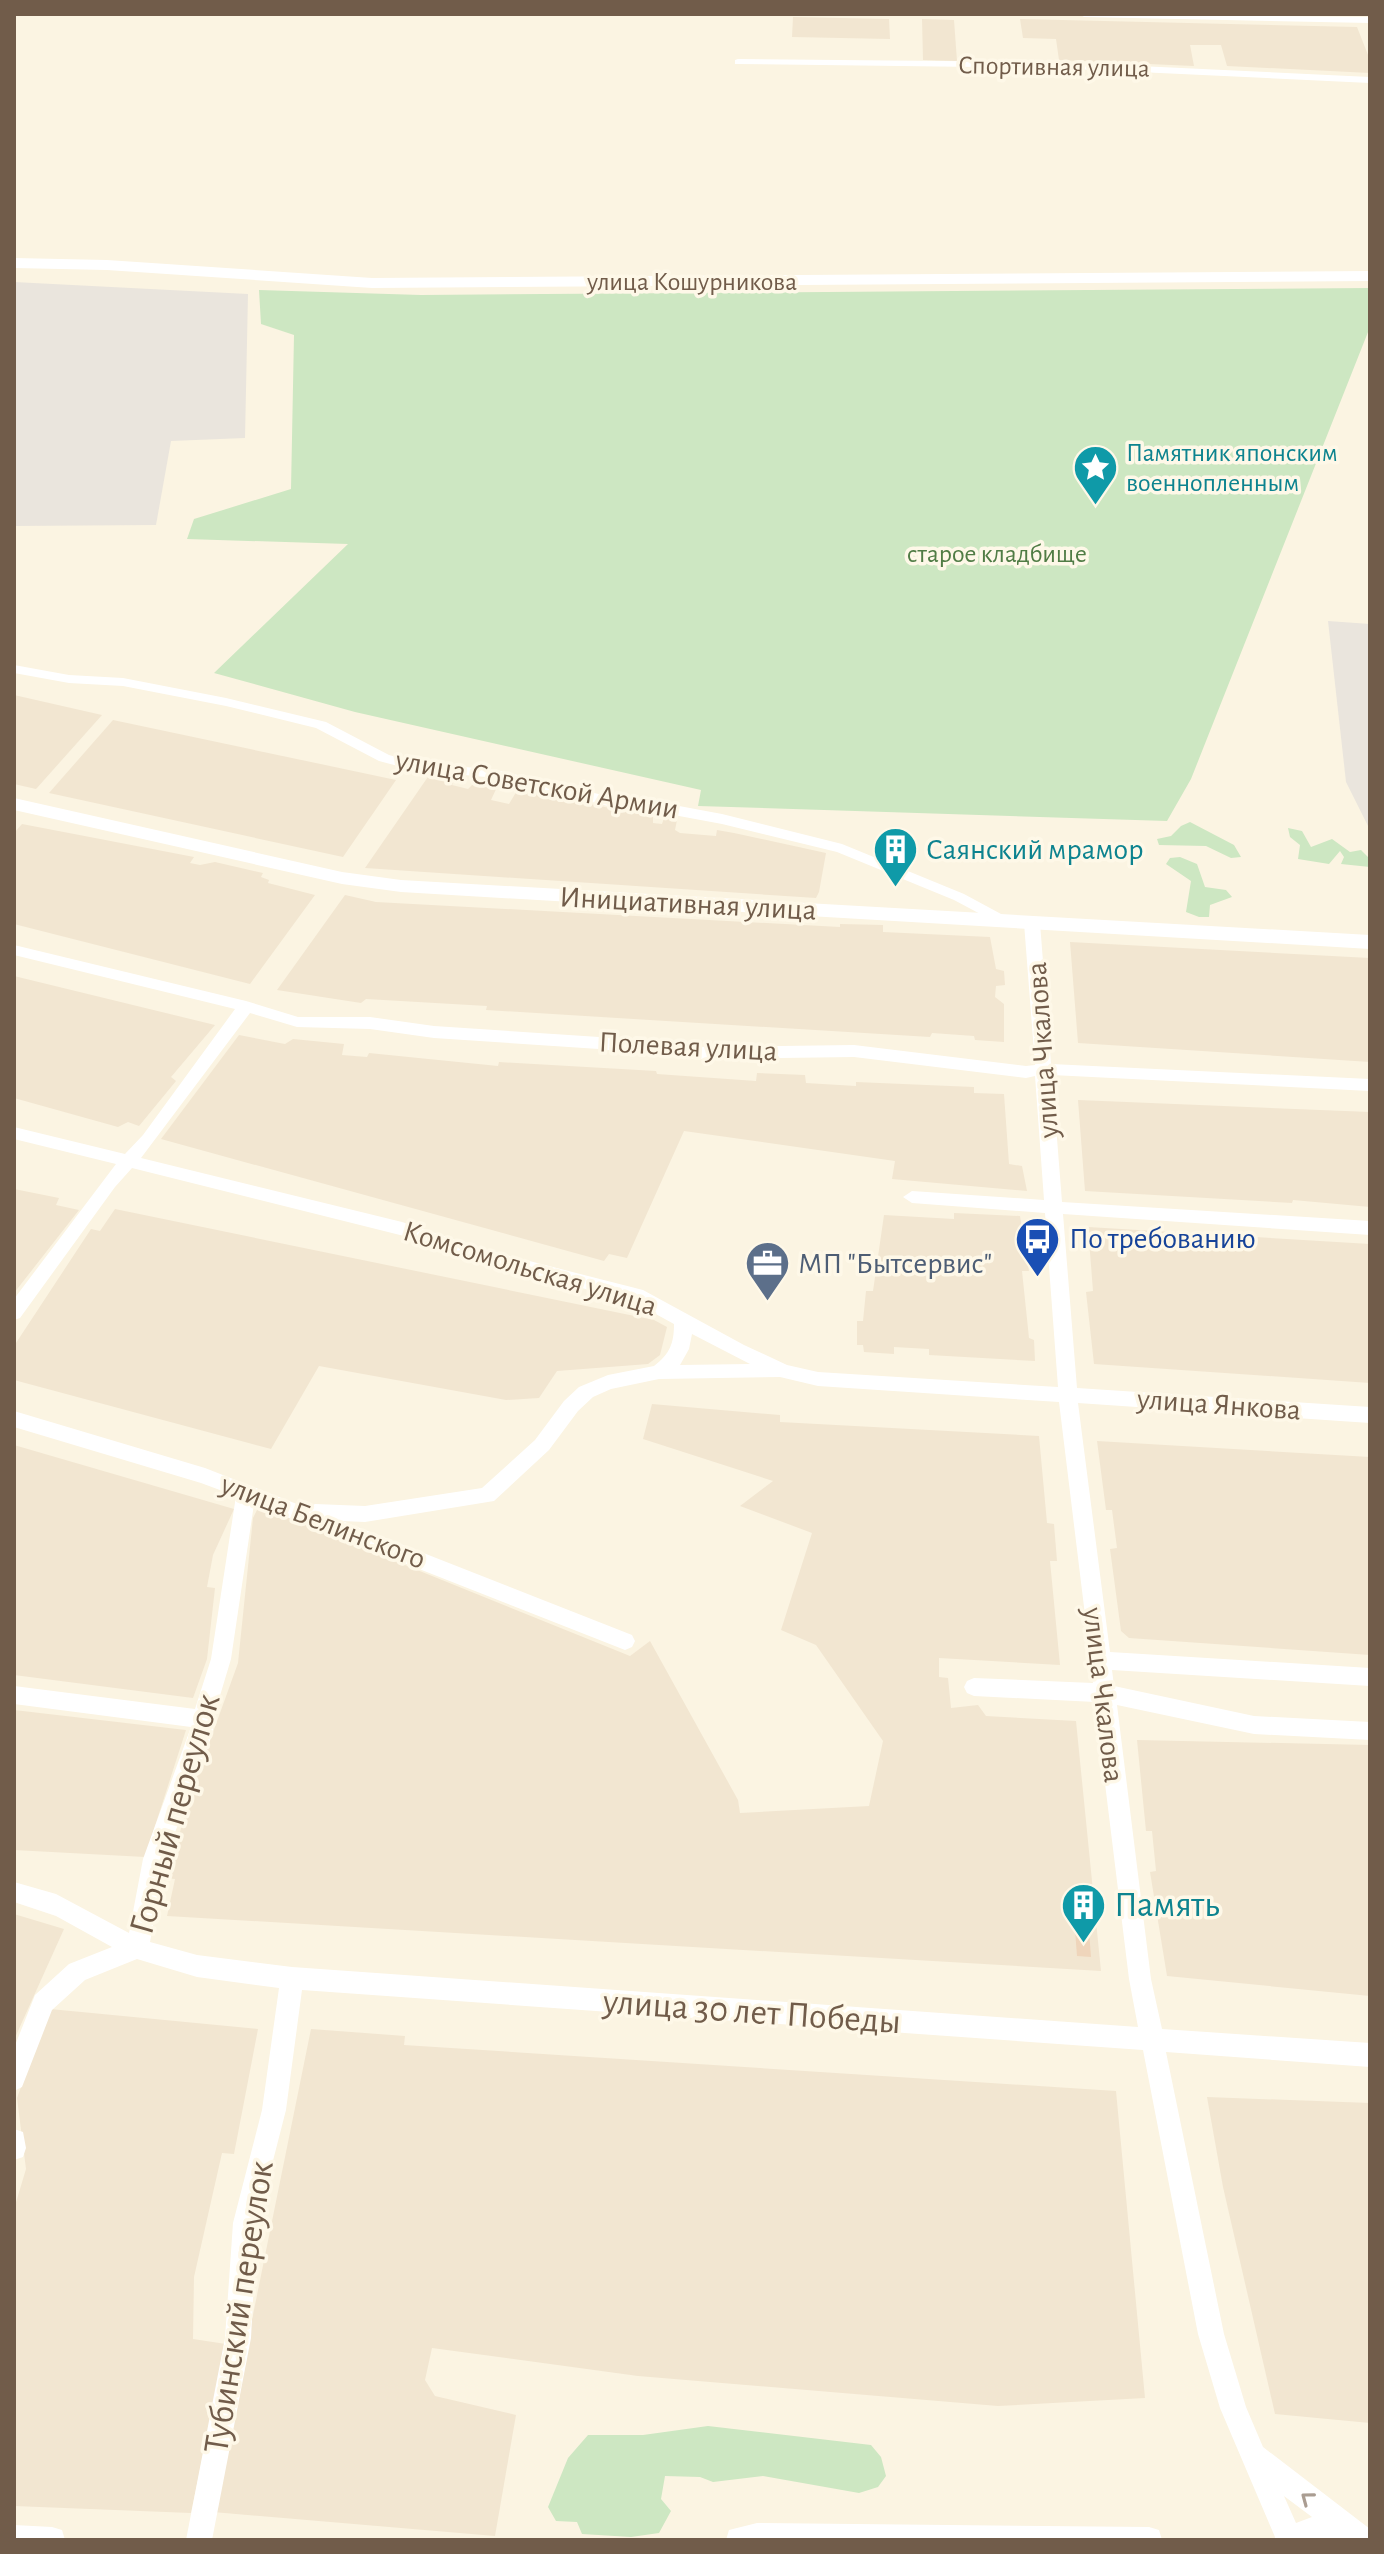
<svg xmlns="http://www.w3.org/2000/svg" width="1384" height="2554" font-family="'Alegreya Sans',sans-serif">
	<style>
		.residential { fill: #f2e6d1 }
		.industrial { fill: #eae5dd }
		.green { fill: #cde7c2 }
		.building { fill: #efd5bb }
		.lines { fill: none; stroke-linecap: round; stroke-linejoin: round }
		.minor { fill: #fff; fill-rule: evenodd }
		.tertiary { fill: #fff; fill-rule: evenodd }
		.secondary { fill: #fff; fill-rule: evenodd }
		.oneway { stroke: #aa9d92 }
		.labels { text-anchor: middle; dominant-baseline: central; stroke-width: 7; stroke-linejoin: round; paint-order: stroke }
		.far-street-label { font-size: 26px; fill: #715c4a; stroke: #fef8e8 }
		.far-culture-label { font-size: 26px; fill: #0d838f; stroke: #fef8e8; text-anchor: start }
		.far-park-label { font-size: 26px; fill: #507c45; stroke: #fef8e8 }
		.street-label { font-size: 30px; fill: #715c4a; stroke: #fef8e8 }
		.culture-label { font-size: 30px; fill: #0d838f; stroke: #fef8e8; text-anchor: start }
		.transit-label { font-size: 30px; fill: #164399; stroke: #fef8e8; text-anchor: start }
		.service-label { font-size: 30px; fill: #4e5e75; stroke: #fef8e8; text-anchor: start }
		.near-street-label { font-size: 36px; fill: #715c4a; stroke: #fef8e8 }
		.near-culture-label { font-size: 36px; fill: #0d838f; stroke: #fef8e8; text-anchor: start }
	</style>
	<rect width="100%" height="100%" fill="#fbf4e2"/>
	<g class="residential">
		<polygon points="793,17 889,19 890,39 792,37"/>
		<polygon points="922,19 954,20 957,61 923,60"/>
		<polygon points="1020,19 1357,27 1370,60 1370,73 1227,66 1221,45 1190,45 1194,66 1059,60 1056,39 1023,38"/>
		<polygon points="14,695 102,715 36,789 14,784"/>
		<polygon points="113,720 396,780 343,857 49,793"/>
		<polygon points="432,771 457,777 452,785 468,789 477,780 498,785 491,800 509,804 518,789 653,817 653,823 662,824 664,818 677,820 675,830 680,833 716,836 717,830 734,833 826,853 819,892 816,898 365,868"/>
		<polygon points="22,824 194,857 190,863 200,865 215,862 263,873 261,877 269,880 268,883 315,895 250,984 14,924 14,833"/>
		<polygon points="345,895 376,902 840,927 840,924 883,925 883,932 990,937 996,969 1004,971 1005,985 996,986 995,997 1004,1004 1004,1042 975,1040 974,1036 932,1033 930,1037 486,1010 487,1006 366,999 361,1003 277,990"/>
		<polygon points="1070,942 1370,958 1370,1062 1078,1043"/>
		<polygon points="14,976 215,1025 171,1077 176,1081 139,1126 128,1122 118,1127 14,1098"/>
		<polygon points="239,1035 285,1044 293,1039 344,1044 342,1055 367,1057 369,1053 498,1066 499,1062 656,1071 657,1074 756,1081 757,1073 805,1075 806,1083 856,1086 856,1082 974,1087 974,1093 1004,1094 1009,1164 1022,1166 1027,1191 892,1179 895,1161 684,1131 627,1258 609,1254 604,1261 161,1139"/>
		<polygon points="1078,1100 1370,1112 1370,1207 1293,1200 1292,1203 1085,1191"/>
		<polygon points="14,1189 59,1198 56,1205 79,1210 14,1293"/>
		<polygon points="115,1209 654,1320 667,1327 660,1355 648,1364 557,1371 539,1398 506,1400 319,1366 271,1449 14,1380 14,1346 91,1229 100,1231"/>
		<polygon points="954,1213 1020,1216 1029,1271 1022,1271 1029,1338 1034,1340 1035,1361 929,1355 929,1349 894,1347 894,1354 864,1352 863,1345 857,1345 857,1321 863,1321 866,1291 873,1291 884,1215 954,1219"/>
		<polygon points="1088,1227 1370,1244 1370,1383 1094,1364 1086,1292 1093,1291"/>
		<polygon points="652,1404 780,1415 780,1422 1039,1436 1047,1523 1054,1524 1057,1561 1050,1561 1060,1665 939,1658 939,1677 948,1678 951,1708 978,1705 986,1716 1076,1721 1101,1971 167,1916 175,1879 164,1878 174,1831 180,1832 197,1767 202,1763 238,1663 253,1518 259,1506 630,1656 650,1641 738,1800 740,1813 869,1806 883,1741 816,1645 781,1630 812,1533 740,1506 773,1481 643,1439"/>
		<polygon points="1097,1441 1370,1457 1370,1655 1129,1638 1121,1631 1110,1549 1117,1548 1112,1510 1106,1510"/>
		<polygon points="14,1445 234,1509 213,1555 207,1587 215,1588 207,1659 193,1698 14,1675"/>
		<polygon points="14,1710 186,1730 145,1857 14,1850"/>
		<polygon points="1137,1740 1370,1745 1370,1996 1167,1976 1150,1872 1156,1871 1152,1831 1146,1831"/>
		<polygon points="14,1914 64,1929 14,2040"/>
		<polygon points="50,2009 258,2029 234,2154 222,2153 194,2277 193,2339 226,2344 191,2513 14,2506 14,2209 26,2169 17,2098"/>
		<polygon points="311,2029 405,2036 404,2045 1116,2091 1145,2398 998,2406 638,2376 432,2348 425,2380 435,2396 516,2415 495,2536 213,2512"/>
		<polygon points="1207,2097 1370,2103 1370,2423 1275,2414 1223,2187"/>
	</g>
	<g class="industrial">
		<polygon points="14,282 248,294 245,438 171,441 156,525 14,526"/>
		<polygon points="1328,621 1370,624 1370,830 1346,782"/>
	</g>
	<g class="green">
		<polygon points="1370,288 1370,327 1191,779 1167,821 698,806 701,790 355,712 214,673 348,544 187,539 194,519 291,489 294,335 261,324 259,290 421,295"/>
		<polygon points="1190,822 1234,845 1241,857 1231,858 1206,846 1159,845 1157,839 1171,836 1181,826"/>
		<polygon points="1288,828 1302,831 1311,847 1332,839 1350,852 1361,850 1370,859 1370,867 1341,864 1344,857 1340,851 1329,864 1298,859 1300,845 1290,837"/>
		<polygon points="1180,857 1197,864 1205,887 1226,890 1232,897 1210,905 1209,917 1199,917 1186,912 1191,881 1166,864 1170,858"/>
		<polygon points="708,2426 871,2445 881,2457 886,2476 878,2487 859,2493 763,2476 713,2482 700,2477 665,2476 661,2499 671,2511 659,2533 631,2537 582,2534 577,2522 556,2521 548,2507 568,2458 588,2435 643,2435"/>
	</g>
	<polygon class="building" points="1075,1930 1089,1931 1091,1957 1077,1956"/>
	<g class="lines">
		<g class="minor">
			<polygon points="1079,14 1370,17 1370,23 1084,17"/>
			<polygon points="738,59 1053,62 1370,77 1370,83 1053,68 735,64 735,60"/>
			<polygon points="14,665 69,675 123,678 226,698 326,722 389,755 414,762 496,770 624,800 663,803 722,814 842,844 964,894 1014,921 1011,925 1001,925 954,900 837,852 722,824 663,813 624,810 496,778 413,770 379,761 316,728 226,706 123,686 69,683 14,673"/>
			<path d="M1032,918L1040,923L1051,1064L1370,1079V1091L1052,1075L1062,1202L1370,1221V1235L1063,1214L1077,1388L1370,1407V1423L1078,1403L1110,1652L1370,1668V1686L1112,1670L1114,1686L1254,1716L1370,1722V1740L1254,1734L1117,1705L1151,1979L1162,2029L1370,2043V2067L1166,2052L1224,2334L1246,2407L1263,2447L1370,2529V2540H1274L1275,2537L1220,2408L1198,2334L1143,2050L302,1990L286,2110L257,2223L251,2338L212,2540H186L225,2338L233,2223L262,2110L279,1988L197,1977L137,1959L85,1980L52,2010L22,2087L14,2091V2048L35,1995L69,1964L112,1947L56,1916L14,1902V1882L56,1894L129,1933L143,1859L191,1727L14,1704V1686L195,1709L211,1659L236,1496L201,1483L14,1427V1411L205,1468L307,1508L315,1504L365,1506L482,1488L535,1440L564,1401L579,1387L608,1375L654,1366C670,1354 674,1343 674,1324L632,1301L485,1263L400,1235L132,1168L115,1187L20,1318L14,1320V1299L116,1164L14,1139V1127L125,1154L143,1135L235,1009L14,955V945L246,1001L298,1017H370L434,1026L599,1037L691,1047L854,1045L1026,1066L1035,1065L1024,923ZM250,1013L297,1027L370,1029L434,1038L599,1049L691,1059L854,1057L1026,1078L1035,1076L1044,1200L912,1191L903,1197L912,1203L1045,1213L1058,1387L818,1372L787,1365L744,1345L643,1290L486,1250L402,1222L141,1158ZM692,1334L750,1364L680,1365L689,1349ZM780,1377L818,1386L1059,1402L1090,1656L1088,1660L1093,1683L974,1678L967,1681L964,1687L967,1693L974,1696L1095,1702L1129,1979L1138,2027L292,1967L197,1955L150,1942L165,1859L213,1732V1719L231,1659L254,1504L625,1650L632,1647L635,1641L632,1635L342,1521L365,1522L494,1501L549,1450L578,1411L593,1397L611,1389L659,1379ZM1284,2496L1312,2517L1296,2523Z"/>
			<polygon points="14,2129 23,2132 26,2148 23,2157 14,2160"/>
			<polygon points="757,2523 1149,2527 1159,2530 1162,2540 726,2540 729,2530"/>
			<polygon points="14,2525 52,2527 62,2530 65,2540 14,2540"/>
		</g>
		<polygon class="tertiary" points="14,798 342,872 401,880 1370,935 1370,949 401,892 342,884 14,810"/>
		<polygon class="secondary" points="14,258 107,260 372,278 1370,271 1370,281 372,288 107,270 14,268"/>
	</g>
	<defs><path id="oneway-chevron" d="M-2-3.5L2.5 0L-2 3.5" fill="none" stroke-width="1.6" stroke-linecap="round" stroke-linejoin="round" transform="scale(2)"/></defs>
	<use class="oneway" href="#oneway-chevron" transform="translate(1307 2498) rotate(-143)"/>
	<defs>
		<symbol id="sight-pin" viewBox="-11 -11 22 30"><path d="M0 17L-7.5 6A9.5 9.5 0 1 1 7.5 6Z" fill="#0f9aa8" stroke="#fef8e8"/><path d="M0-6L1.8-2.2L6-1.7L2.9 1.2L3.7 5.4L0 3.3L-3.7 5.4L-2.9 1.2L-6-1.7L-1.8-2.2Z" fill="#fff"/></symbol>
		<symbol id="building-pin" viewBox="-11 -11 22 30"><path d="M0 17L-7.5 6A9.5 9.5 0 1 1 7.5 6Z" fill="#0f9aa8" stroke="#fef8e8"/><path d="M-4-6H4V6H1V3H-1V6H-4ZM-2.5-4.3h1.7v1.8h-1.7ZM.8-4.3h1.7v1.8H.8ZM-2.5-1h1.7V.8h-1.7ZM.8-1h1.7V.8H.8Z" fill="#fff"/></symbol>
		<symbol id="bus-pin" viewBox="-11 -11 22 30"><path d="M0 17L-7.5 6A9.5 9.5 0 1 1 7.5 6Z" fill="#1a4fb4" stroke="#fef8e8"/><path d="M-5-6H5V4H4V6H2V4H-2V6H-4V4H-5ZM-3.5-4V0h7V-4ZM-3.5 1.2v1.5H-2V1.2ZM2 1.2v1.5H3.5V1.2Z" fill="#fff"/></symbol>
		<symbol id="office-pin" viewBox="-11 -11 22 30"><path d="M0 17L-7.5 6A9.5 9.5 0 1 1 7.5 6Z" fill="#5c6f8a" stroke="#fef8e8"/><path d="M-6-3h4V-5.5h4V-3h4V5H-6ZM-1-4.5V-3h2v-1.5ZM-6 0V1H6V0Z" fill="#fff"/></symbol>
	</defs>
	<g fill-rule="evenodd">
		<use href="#sight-pin" x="1070" y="442" width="51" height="69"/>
		<use href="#building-pin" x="870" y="824" width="51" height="69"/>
		<use href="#bus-pin" x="1012" y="1214" width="51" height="69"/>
		<use href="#office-pin" x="742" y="1238" width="51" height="69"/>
		<use href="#building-pin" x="1058" y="1880" width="51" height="69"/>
	</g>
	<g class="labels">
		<g class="far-street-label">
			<text transform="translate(1054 67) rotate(1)">Спортивная улица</text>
			<text x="692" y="282">улица Кошурникова</text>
		</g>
		<g class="far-culture-label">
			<text x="1126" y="453">Памятник японским<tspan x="1126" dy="30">военнопленным</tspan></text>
		</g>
		<g class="far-park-label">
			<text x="997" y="554">старое кладбище</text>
		</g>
		<g class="street-label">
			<text transform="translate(537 785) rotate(10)">улица Советской Армии</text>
			<text transform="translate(688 904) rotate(3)">Инициативная улица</text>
			<text transform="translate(688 1047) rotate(3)">Полевая улица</text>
			<text transform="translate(1043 1050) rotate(-94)">улица Чкалова</text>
			<text transform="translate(530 1269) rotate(17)">Комсомольская улица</text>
			<text transform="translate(1219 1405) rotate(4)">улица Янкова</text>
			<text transform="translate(323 1522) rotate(21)">улица Белинского</text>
			<text transform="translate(1103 1695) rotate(83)">улица Чкалова</text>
		</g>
		<g class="culture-label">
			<text x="926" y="850">Саянский мрамор</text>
		</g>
		<g class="transit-label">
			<text x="1069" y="1239">По требованию</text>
		</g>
		<g class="service-label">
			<text x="798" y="1264">МП "Бытсервис"</text>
		</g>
		<g class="near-street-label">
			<text transform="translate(175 1814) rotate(-74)">Горный переулок</text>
			<text transform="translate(752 2012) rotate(4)">улица 30 лет Победы</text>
			<text transform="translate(239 2307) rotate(-81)">Тубинский переулок</text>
		</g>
		<g class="near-culture-label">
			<text x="1114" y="1905">Память</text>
		</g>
	</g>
	<rect width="1384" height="2554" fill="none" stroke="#715c4a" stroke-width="32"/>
</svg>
